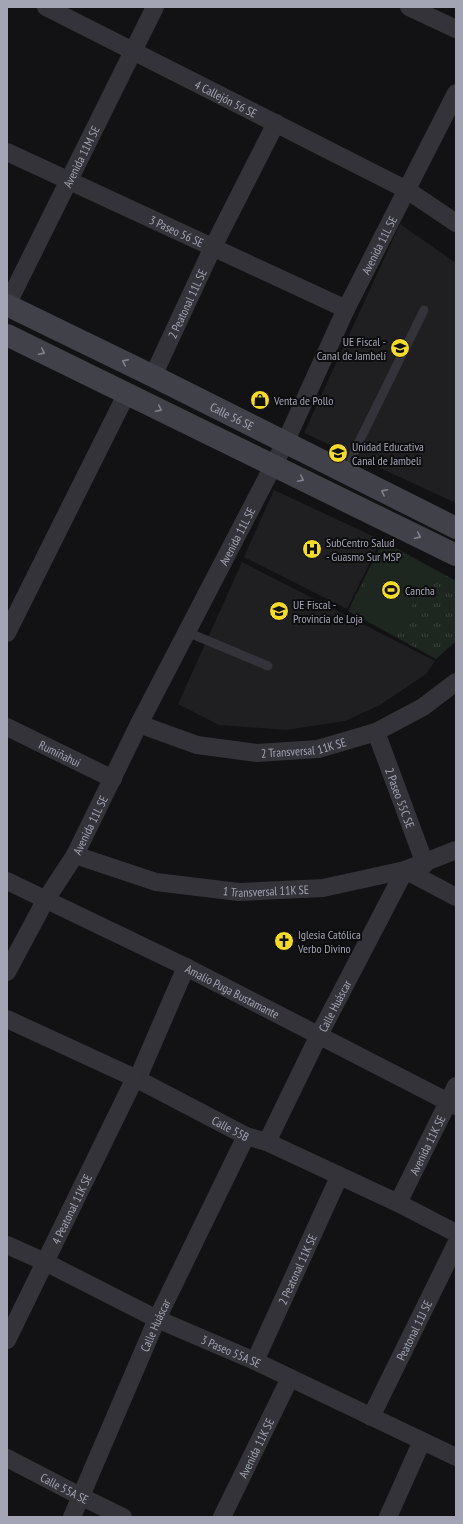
<svg xmlns="http://www.w3.org/2000/svg" width="463" height="1524" font-family="'PT Sans Narrow',sans-serif">
	<style>
		.built { fill: #1f1e21 }
		.park { fill: url(#park-tufts) }
		.garden { fill: #1e2620 }
		.lines { fill: none; stroke-linecap: round; stroke-linejoin: round }
		.service { stroke: #333339; stroke-width: 9 }
		.minor { stroke: #333339; stroke-width: 18 }
		.secondary { stroke: #414149; stroke-width: 22 }
		.oneway { stroke: #81828f }
		.labels { text-anchor: middle; dominant-baseline: central; stroke-width: 4; stroke-linejoin: round; paint-order: stroke }
		.street-label { font-size: 12px; fill: #a3a5b4; stroke: #0d0d0f }
		.poi-label { font-size: 12px; fill: #a3a5b4; stroke: #0d0d0f; text-anchor: start }
	</style>
	<defs>
		<pattern id="park-tufts" width="24" height="20" patternUnits="userSpaceOnUse"><rect width="24" height="20" fill="#1e2620"/><path d="M3 7l-1-3M5 7V3M7 7l1-3M15 17l-1-3M17 17v-4M19 17l1-3" fill="none" stroke="#3c423e"/></pattern>
	</defs>
	<rect width="100%" height="100%" fill="#121214"/>
	<g class="built">
		<polygon points="400,224 456,263 456,503 304,433"/>
		<polygon points="274,490 381,540 347,609 244,557"/>
		<polygon points="242,562 435,661 426,674 380,705 345,721 286,730 219,725 178,704"/>
	</g>
	<polygon class="park" points="383,541 456,581 456,641 436,659 348,611"/>
	<polygon class="garden" points="384,544 432,570 396,634 353,610"/>
	<g class="lines">
		<g class="service">
			<polyline points="347,473 355,450 424,310"/>
			<polyline points="187,632 268,666"/>
		</g>
		<g class="minor">
			<path id="s1" d="M46,7L407,190L456,223"/>
			<polyline points="409,7 456,29"/>
			<path id="s2" d="M7,152L346,309"/>
			<path id="s3" d="M7,305L155,7"/>
			<path id="s4" d="M153,376L213,247L276,123"/>
			<polyline points="7,633 127,393"/>
			<path id="s5" d="M139,724L197,745L257,753L318,749L376,732L423,707L456,682"/>
			<path id="s6" d="M7,727L113,779"/>
			<path id="s7" d="M376,732L425,864"/>
			<path id="s8" d="M75,855L156,882L239,892L323,888L405,870L456,850"/>
			<path id="s9" d="M7,881L186,967L456,1106"/>
			<path id="s10" d="M7,972L45,901L75,855L139,724L285,443L346,309L456,93"/>
			<path id="s11" d="M7,1019L135,1078L246,1136L267,1142L398,1203L456,1233"/>
			<polyline points="137,1080 186,967"/>
			<path id="s12" d="M267,1142L319,1035L405,870L456,897"/>
			<path id="s13" d="M398,1203L456,1086"/>
			<path id="s14" d="M7,1245L45,1262L157,1319L255,1361L456,1457"/>
			<path id="s15" d="M7,1340L135,1078"/>
			<path id="s16" d="M255,1361L339,1177"/>
			<path id="s17" d="M371,1417L456,1244"/>
			<path id="s18" d="M7,1458L82,1497L123,1517"/>
			<path id="s19" d="M72,1517L157,1319L246,1136"/>
			<path id="s20" d="M222,1517L290,1378"/>
			<polyline points="388,1517 422,1441"/>
		</g>
		<g class="secondary">
			<path id="s21" d="M7,305L153,376L456,528"/>
			<polyline points="7,335 456,555"/>
		</g>
	</g>
	<defs><path id="oneway-chevron" d="M-2-3.5L2.5 0L-2 3.5" fill="none" stroke-width="1.6" stroke-linecap="round" stroke-linejoin="round"/></defs>
	<g class="oneway">
		<use href="#oneway-chevron" transform="translate(42 352) rotate(26)"/>
		<use href="#oneway-chevron" transform="translate(125 362) rotate(-154)"/>
		<use href="#oneway-chevron" transform="translate(159 409) rotate(26)"/>
		<use href="#oneway-chevron" transform="translate(301 479) rotate(26)"/>
		<use href="#oneway-chevron" transform="translate(384 492) rotate(-153)"/>
		<use href="#oneway-chevron" transform="translate(418 536) rotate(26)"/>
	</g>
	<defs>
		<symbol id="school-disc" viewBox="-11 -11 22 22"><circle r="9.5" fill="#f4da29" stroke="#0d0d0f"/><path d="M0-5L7-2L0 1L-7-2ZM-4 1L0 2.5L4 1V4Q0 6-4 4Z" fill="#111"/></symbol>
		<symbol id="shop-disc" viewBox="-11 -11 22 22"><circle r="9.5" fill="#f4da29" stroke="#0d0d0f"/><path d="M-5-2.5h2.3a2.7 3.5 0 0 1 5.4 0H5L5.5 6h-11ZM-1.5-2.5h3a1.5 2.3 0 0 0-3 0Z" fill="#111"/></symbol>
		<symbol id="hospital-disc" viewBox="-11 -11 22 22"><circle r="9.5" fill="#f4da29" stroke="#0d0d0f"/><path d="M-5-5h3v3.5h4V-5h3V5h-3V1.5h-4V5h-3Z" fill="#111"/></symbol>
		<symbol id="stadium-disc" viewBox="-11 -11 22 22"><circle r="9.5" fill="#f4da29" stroke="#0d0d0f"/><path d="M0-5a6.5 5 0 1 0 0 10a6.5 5 0 1 0 0-10ZM-3.5-1.8h7v3.6h-7Z" fill="#111"/></symbol>
		<symbol id="church-disc" viewBox="-11 -11 22 22"><circle r="9.5" fill="#f4da29" stroke="#0d0d0f"/><path d="M-1.2-6h2.4v3.5h3.3v2.4h-3.3V6h-2.4V-.1h-3.3v-2.4h3.3Z" fill="#111"/></symbol>
	</defs>
	<g fill-rule="evenodd">
		<use href="#school-disc" x="389" y="337" width="22" height="22"/>
		<use href="#shop-disc" x="249" y="389" width="22" height="22"/>
		<use href="#school-disc" x="327" y="442" width="22" height="22"/>
		<use href="#hospital-disc" x="301" y="538" width="22" height="22"/>
		<use href="#stadium-disc" x="380" y="579" width="22" height="22"/>
		<use href="#school-disc" x="268" y="600" width="22" height="22"/>
		<use href="#church-disc" x="273" y="930" width="22" height="22"/>
	</g>
	<g class="labels">
		<g class="street-label">
			<text stroke="none"><textPath href="#s1" startOffset="202">4 Callejón 56 SE</textPath></text>
			<text stroke="none"><textPath href="#s3" startOffset="166">Avenida 11M SE</textPath></text>
			<text stroke="none"><textPath href="#s2" startOffset="187">3 Paseo 56 SE</textPath></text>
			<text stroke="none"><textPath href="#s10" startOffset="817">Avenida 11L SE</textPath></text>
			<text stroke="none"><textPath href="#s4" startOffset="80">2 Peatonal 11L SE</textPath></text>
			<text stroke="none"><textPath href="#s21" startOffset="251">Calle 56 SE</textPath></text>
			<text stroke="none"><textPath href="#s10" startOffset="493">Avenida 11L SE</textPath></text>
			<text stroke="none"><textPath href="#s5" startOffset="169">2 Transversal 11K SE</textPath></text>
			<text stroke="none"><textPath href="#s6" startOffset="59">Rumiñahui</textPath></text>
			<text stroke="none"><textPath href="#s7" startOffset="70">2 Paseo 55C SE</textPath></text>
			<text stroke="none"><textPath href="#s10" startOffset="169">Avenida 11L SE</textPath></text>
			<text stroke="none"><textPath href="#s8" startOffset="196">1 Transversal 11K SE</textPath></text>
			<text stroke="none"><textPath href="#s9" startOffset="251">Amalio Puga Bustamante</textPath></text>
			<text stroke="none"><textPath href="#s12" startOffset="152">Calle Huáscar</textPath></text>
			<text stroke="none"><textPath href="#s11" startOffset="249">Calle 55B</textPath></text>
			<text stroke="none"><textPath href="#s13" startOffset="65">Avenida 11K SE</textPath></text>
			<text stroke="none"><textPath href="#s15" startOffset="146">4 Peatonal 11K SE</textPath></text>
			<text stroke="none"><textPath href="#s16" startOffset="101">2 Peatonal 11K SE</textPath></text>
			<text stroke="none"><textPath href="#s19" startOffset="209">Calle Huáscar</textPath></text>
			<text stroke="none"><textPath href="#s17" startOffset="97">Peatonal 11J SE</textPath></text>
			<text stroke="none"><textPath href="#s14" startOffset="248">3 Paseo 55A SE</textPath></text>
			<text stroke="none"><textPath href="#s20" startOffset="77">Avenida 11K SE</textPath></text>
			<text stroke="none"><textPath href="#s18" startOffset="65">Calle 55A SE</textPath></text>
		</g>
		<g class="poi-label">
			<text x="386" y="341" text-anchor="end">UE Fiscal -<tspan x="386" dy="14">Canal de Jambelí</tspan></text>
			<text x="274" y="400">Venta de Pollo</text>
			<text x="352" y="446">Unidad Educativa<tspan x="352" dy="14">Canal de Jambeli</tspan></text>
			<text x="326" y="542">SubCentro Salud<tspan x="326" dy="14">- Guasmo Sur MSP</tspan></text>
			<text x="405" y="590">Cancha</text>
			<text x="293" y="604">UE Fiscal -<tspan x="293" dy="14">Provincia de Loja</tspan></text>
			<text x="298" y="934">Iglesia Católica<tspan x="298" dy="14">Verbo Divino</tspan></text>
		</g>
	</g>
	<rect width="463" height="1524" fill="none" stroke="#a3a5b4" stroke-width="16"/>
</svg>
